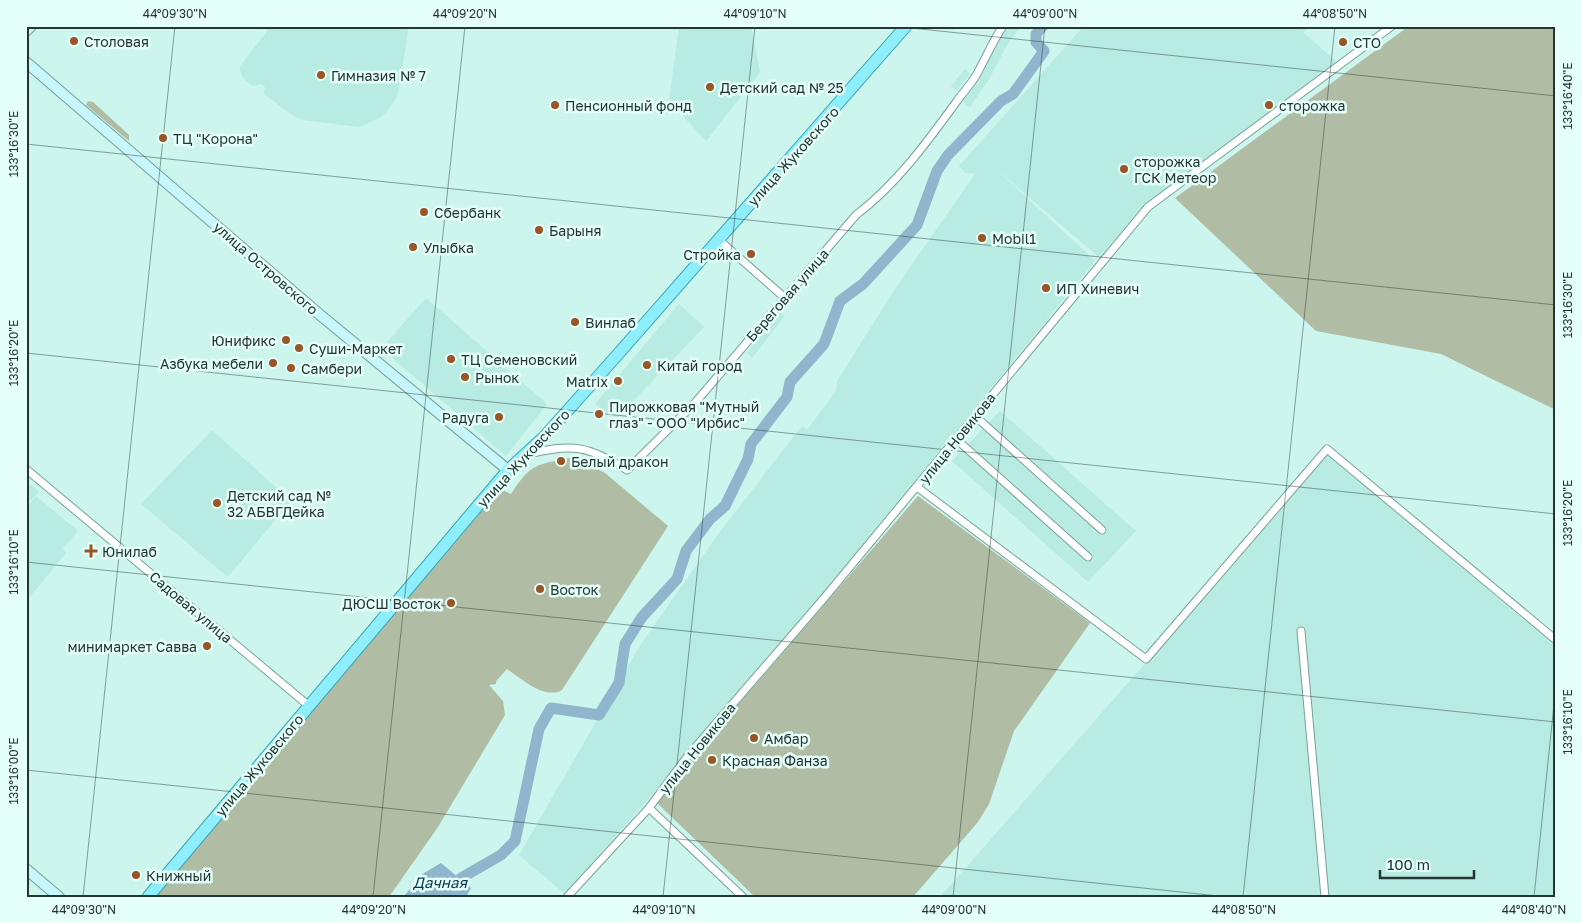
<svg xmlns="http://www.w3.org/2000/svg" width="1582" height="923" font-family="'Golos Text',sans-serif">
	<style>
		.built { fill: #b8ebe2 }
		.green { fill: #b0bda4 }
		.water { fill: #90b6cd }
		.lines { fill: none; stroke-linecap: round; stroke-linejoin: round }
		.river { stroke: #90b6cd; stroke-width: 11 }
		.street-casing { stroke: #79a19a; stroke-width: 9 }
		.secondary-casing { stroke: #79a19a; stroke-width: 12 }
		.primary-casing { stroke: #38a5b3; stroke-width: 13 }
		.street { stroke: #fff; stroke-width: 7 }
		.secondary { stroke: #c7f6fd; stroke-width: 10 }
		.primary { stroke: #8eeefb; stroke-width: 11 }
		.ticks { fill: none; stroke: #253532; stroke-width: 1; stroke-opacity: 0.45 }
		.poi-dot { fill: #995526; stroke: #e5fffa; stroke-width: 2 }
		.labels { text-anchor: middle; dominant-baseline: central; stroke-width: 5; stroke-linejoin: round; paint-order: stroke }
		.poi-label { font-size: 14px; fill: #253532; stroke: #e5fffa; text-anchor: start }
		.street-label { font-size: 14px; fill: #253532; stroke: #e5fffa }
		.water-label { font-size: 15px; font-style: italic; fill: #033950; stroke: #e5fffa }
		.neatline { fill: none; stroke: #253532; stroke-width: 2 }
		.ticks-label { font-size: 12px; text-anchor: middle; fill: #253532 }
	</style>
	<rect width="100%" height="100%" fill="#cbf5ed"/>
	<g class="built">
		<polygon points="271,26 409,26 398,94 389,109 381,117 359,127 303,120 295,117 264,94 265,87 261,84 253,86 243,78 240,71 240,66"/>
		<polygon points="679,26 751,26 760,72 706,141 669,101"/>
		<polygon points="1009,26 1021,26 1007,45 990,78 970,107 961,101 984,71 999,38"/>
		<polygon points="1084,26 1309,26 1303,32 1339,64 1148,205 1101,259 996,169 1095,261 902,497 822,600 565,894 519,855 641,644 719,533 802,426 807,430 836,391 837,381 895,289 975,174 965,173 959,166"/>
		<polygon points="965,69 970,74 956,91 951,86"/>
		<polygon points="426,298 547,404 506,456 383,350 386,343"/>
		<polygon points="679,304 704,327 617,418 607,413 595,404"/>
		<polygon points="779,312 785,316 752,358 747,353"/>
		<polygon points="1000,411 1136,531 1088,582 952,461"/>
		<polygon points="212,430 291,501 228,577 141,504"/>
		<polygon points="1328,455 1556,647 1556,897 940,897"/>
		<polygon points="26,481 39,492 26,505"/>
		<polygon points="36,496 78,531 63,548 66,553 26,601 26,508"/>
	</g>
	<g class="green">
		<polygon points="1409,26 1556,26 1556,410 1441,354 1316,331 1175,198"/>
		<polygon points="88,101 93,102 129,135 129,141 86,105"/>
		<path d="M569,458L589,459V464L605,473L668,526L562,690C544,700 521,678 507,669L496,681V684L489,685L503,701L505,715L438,827L389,897H155L500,489L511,494C530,464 536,465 569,458Z"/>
		<polygon points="918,496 1090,623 1014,731 989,804 978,822 913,897 755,897 655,801"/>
	</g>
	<polygon class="water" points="441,863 471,888 466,897 403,897 424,873"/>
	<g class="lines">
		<polyline class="river" points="451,897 461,878 501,855 515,841 539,729 551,708 599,715 619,683 625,644 642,617 677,579 686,551 710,519 725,506 748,459 751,444 787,397 790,382 824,344 840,301 863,284 917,225 937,171 948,155 1001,101 1013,94 1044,51 1036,42 1036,34 1043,26"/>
		<defs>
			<g id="street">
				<polyline points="719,240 785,298"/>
				<polyline points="975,416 1102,530"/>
				<polyline points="956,439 1088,557"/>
				<path d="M529,454C574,443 587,446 627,470L694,404L856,215C896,185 928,141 957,101C964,91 974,81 979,70C987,55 993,41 1003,26"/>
				<polyline points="26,469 309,706"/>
				<polyline points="917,487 1146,659 1327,449 1556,640"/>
				<polyline points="1301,631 1325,897"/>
				<polyline points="649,808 743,897"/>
				<polyline points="567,897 649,808 687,757 825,597 1148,207 1392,26"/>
			</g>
			<g id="secondary">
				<polyline points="26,31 31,26"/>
				<polyline points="26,62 319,314 508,470"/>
				<polyline points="26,869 59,897"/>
			</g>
			<polyline id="primary" points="148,897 508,470 545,436 619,353 906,26"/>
		</defs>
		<use href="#street" class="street-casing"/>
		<use href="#secondary" class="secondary-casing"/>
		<use href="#primary" class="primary-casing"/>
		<use href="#street" class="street"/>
		<use href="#secondary" class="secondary"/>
		<use href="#primary" class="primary"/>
	</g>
	<path class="ticks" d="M892,26L1556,96M26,144L1556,305M26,353L1556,514M26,562L1556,722M26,770L1228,897M83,897L175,26M373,897L465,26M663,897L755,26M953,897L1045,26M1243,897L1335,26M1534,897L1556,685"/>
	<g class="poi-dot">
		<circle cx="74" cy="41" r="5"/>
		<circle cx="1343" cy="42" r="5"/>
		<circle cx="321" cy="75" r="5"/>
		<circle cx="710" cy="87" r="5"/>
		<circle cx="555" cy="105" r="5"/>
		<circle cx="1269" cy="105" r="5"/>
		<circle cx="163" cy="138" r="5"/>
		<circle cx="1124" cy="169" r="5"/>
		<circle cx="424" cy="212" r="5"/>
		<circle cx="539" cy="230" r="5"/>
		<circle cx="982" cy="238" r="5"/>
		<circle cx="413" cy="247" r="5"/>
		<circle cx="751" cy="254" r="5"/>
		<circle cx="1046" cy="288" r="5"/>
		<circle cx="575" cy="322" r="5"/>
		<circle cx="286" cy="340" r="5"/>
		<circle cx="299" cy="348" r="5"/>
		<circle cx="451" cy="359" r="5"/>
		<circle cx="273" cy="363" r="5"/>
		<circle cx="647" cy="365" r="5"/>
		<circle cx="291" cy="368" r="5"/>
		<circle cx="465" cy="377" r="5"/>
		<circle cx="618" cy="381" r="5"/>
		<circle cx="599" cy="414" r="5"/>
		<circle cx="499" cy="417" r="5"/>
		<circle cx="561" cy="461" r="5"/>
		<circle cx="217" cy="503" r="5"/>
		<path d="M88.5 543.5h5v5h5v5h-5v5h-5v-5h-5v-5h5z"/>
		<circle cx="540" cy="589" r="5"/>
		<circle cx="451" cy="603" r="5"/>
		<circle cx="207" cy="646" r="5"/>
		<circle cx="754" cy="738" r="5"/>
		<circle cx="712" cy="760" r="5"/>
		<circle cx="136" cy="875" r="5"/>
	</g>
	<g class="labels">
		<g class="poi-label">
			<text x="84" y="41">Столовая</text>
			<text x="1353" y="42">СТО</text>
			<text x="331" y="75">Гимназия № 7</text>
			<text x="720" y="87">Детский сад № 25</text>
			<text x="565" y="105">Пенсионный фонд</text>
			<text x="1279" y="105">сторожка</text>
			<text x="173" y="138">ТЦ "Корона"</text>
			<text x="1134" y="161">сторожка<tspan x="1134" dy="16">ГСК Метеор</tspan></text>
			<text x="434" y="212">Сбербанк</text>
			<text x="549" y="230">Барыня</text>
			<text x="992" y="238">Mobil1</text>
			<text x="423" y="247">Улыбка</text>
			<text x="741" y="254" text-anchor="end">Стройка</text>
			<text x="1056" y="288">ИП Хиневич</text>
			<text x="585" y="322">Винлаб</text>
			<text x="276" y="340" text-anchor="end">Юнификс</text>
			<text x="309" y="348">Суши-Маркет</text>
			<text x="461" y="359">ТЦ Семеновский</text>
			<text x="263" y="363" text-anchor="end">Азбука мебели</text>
			<text x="657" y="365">Китай город</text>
			<text x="301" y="368">Самбери</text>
			<text x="475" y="377">Рынок</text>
			<text x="608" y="381" text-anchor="end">Matrix</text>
			<text x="609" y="406">Пирожковая "Мутный<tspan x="609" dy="16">глаз" - ООО "Ирбис"</tspan></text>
			<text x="489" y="417" text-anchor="end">Радуга</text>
			<text x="571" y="461">Белый дракон</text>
			<text x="227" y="495">Детский сад №<tspan x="227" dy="16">32 АБВГДейка</tspan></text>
			<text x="102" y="551">Юнилаб</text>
			<text x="550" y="589">Восток</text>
			<text x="441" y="603" text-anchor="end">ДЮСШ Восток</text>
			<text x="197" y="646" text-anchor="end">минимаркет Савва</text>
			<text x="764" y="738">Амбар</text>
			<text x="722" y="760">Красная Фанза</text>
			<text x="146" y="875">Книжный</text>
		</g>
		<g class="street-label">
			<text transform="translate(793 156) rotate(-48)">улица Жуковского</text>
			<text transform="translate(266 268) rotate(41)">улица Островского</text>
			<text transform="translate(787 295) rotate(-49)">Береговая улица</text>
			<text transform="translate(957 438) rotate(-51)">улица Новикова</text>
			<text transform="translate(523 458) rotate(-47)">улица Жуковского</text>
			<text transform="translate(191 607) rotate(40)">Садовая улица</text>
			<text transform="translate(697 748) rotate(-51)">улица Новикова</text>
			<text transform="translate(259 765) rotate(-50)">улица Жуковского</text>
		</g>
		<g class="water-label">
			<text x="440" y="882">Дачная</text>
		</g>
	</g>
	<rect width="1582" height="923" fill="none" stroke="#e5fffa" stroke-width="55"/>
	<path d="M1380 870v8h94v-8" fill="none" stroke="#253532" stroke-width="2.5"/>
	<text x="1387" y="870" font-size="15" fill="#253532" stroke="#e5fffa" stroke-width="4" paint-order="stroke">100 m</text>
	<rect x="28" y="28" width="1526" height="868" class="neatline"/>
	<g class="ticks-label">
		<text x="175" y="18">44°09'30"N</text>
		<text x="465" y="18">44°09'20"N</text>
		<text x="755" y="18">44°09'10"N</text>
		<text x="1045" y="18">44°09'00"N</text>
		<text x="1335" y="18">44°08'50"N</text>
		<text transform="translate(1568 96) rotate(-90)" y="4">133°16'40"E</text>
		<text transform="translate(14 144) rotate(-90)" y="4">133°16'30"E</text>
		<text transform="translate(1568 305) rotate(-90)" y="4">133°16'30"E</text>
		<text transform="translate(14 353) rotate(-90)" y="4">133°16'20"E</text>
		<text transform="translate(1568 513) rotate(-90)" y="4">133°16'20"E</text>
		<text transform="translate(14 562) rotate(-90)" y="4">133°16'10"E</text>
		<text transform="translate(1568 722) rotate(-90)" y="4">133°16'10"E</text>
		<text transform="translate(14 771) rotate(-90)" y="4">133°16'00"E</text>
		<text x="84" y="914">44°09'30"N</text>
		<text x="374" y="914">44°09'20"N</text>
		<text x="664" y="914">44°09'10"N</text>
		<text x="954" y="914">44°09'00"N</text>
		<text x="1244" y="914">44°08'50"N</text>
		<text x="1534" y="914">44°08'40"N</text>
	</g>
</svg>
